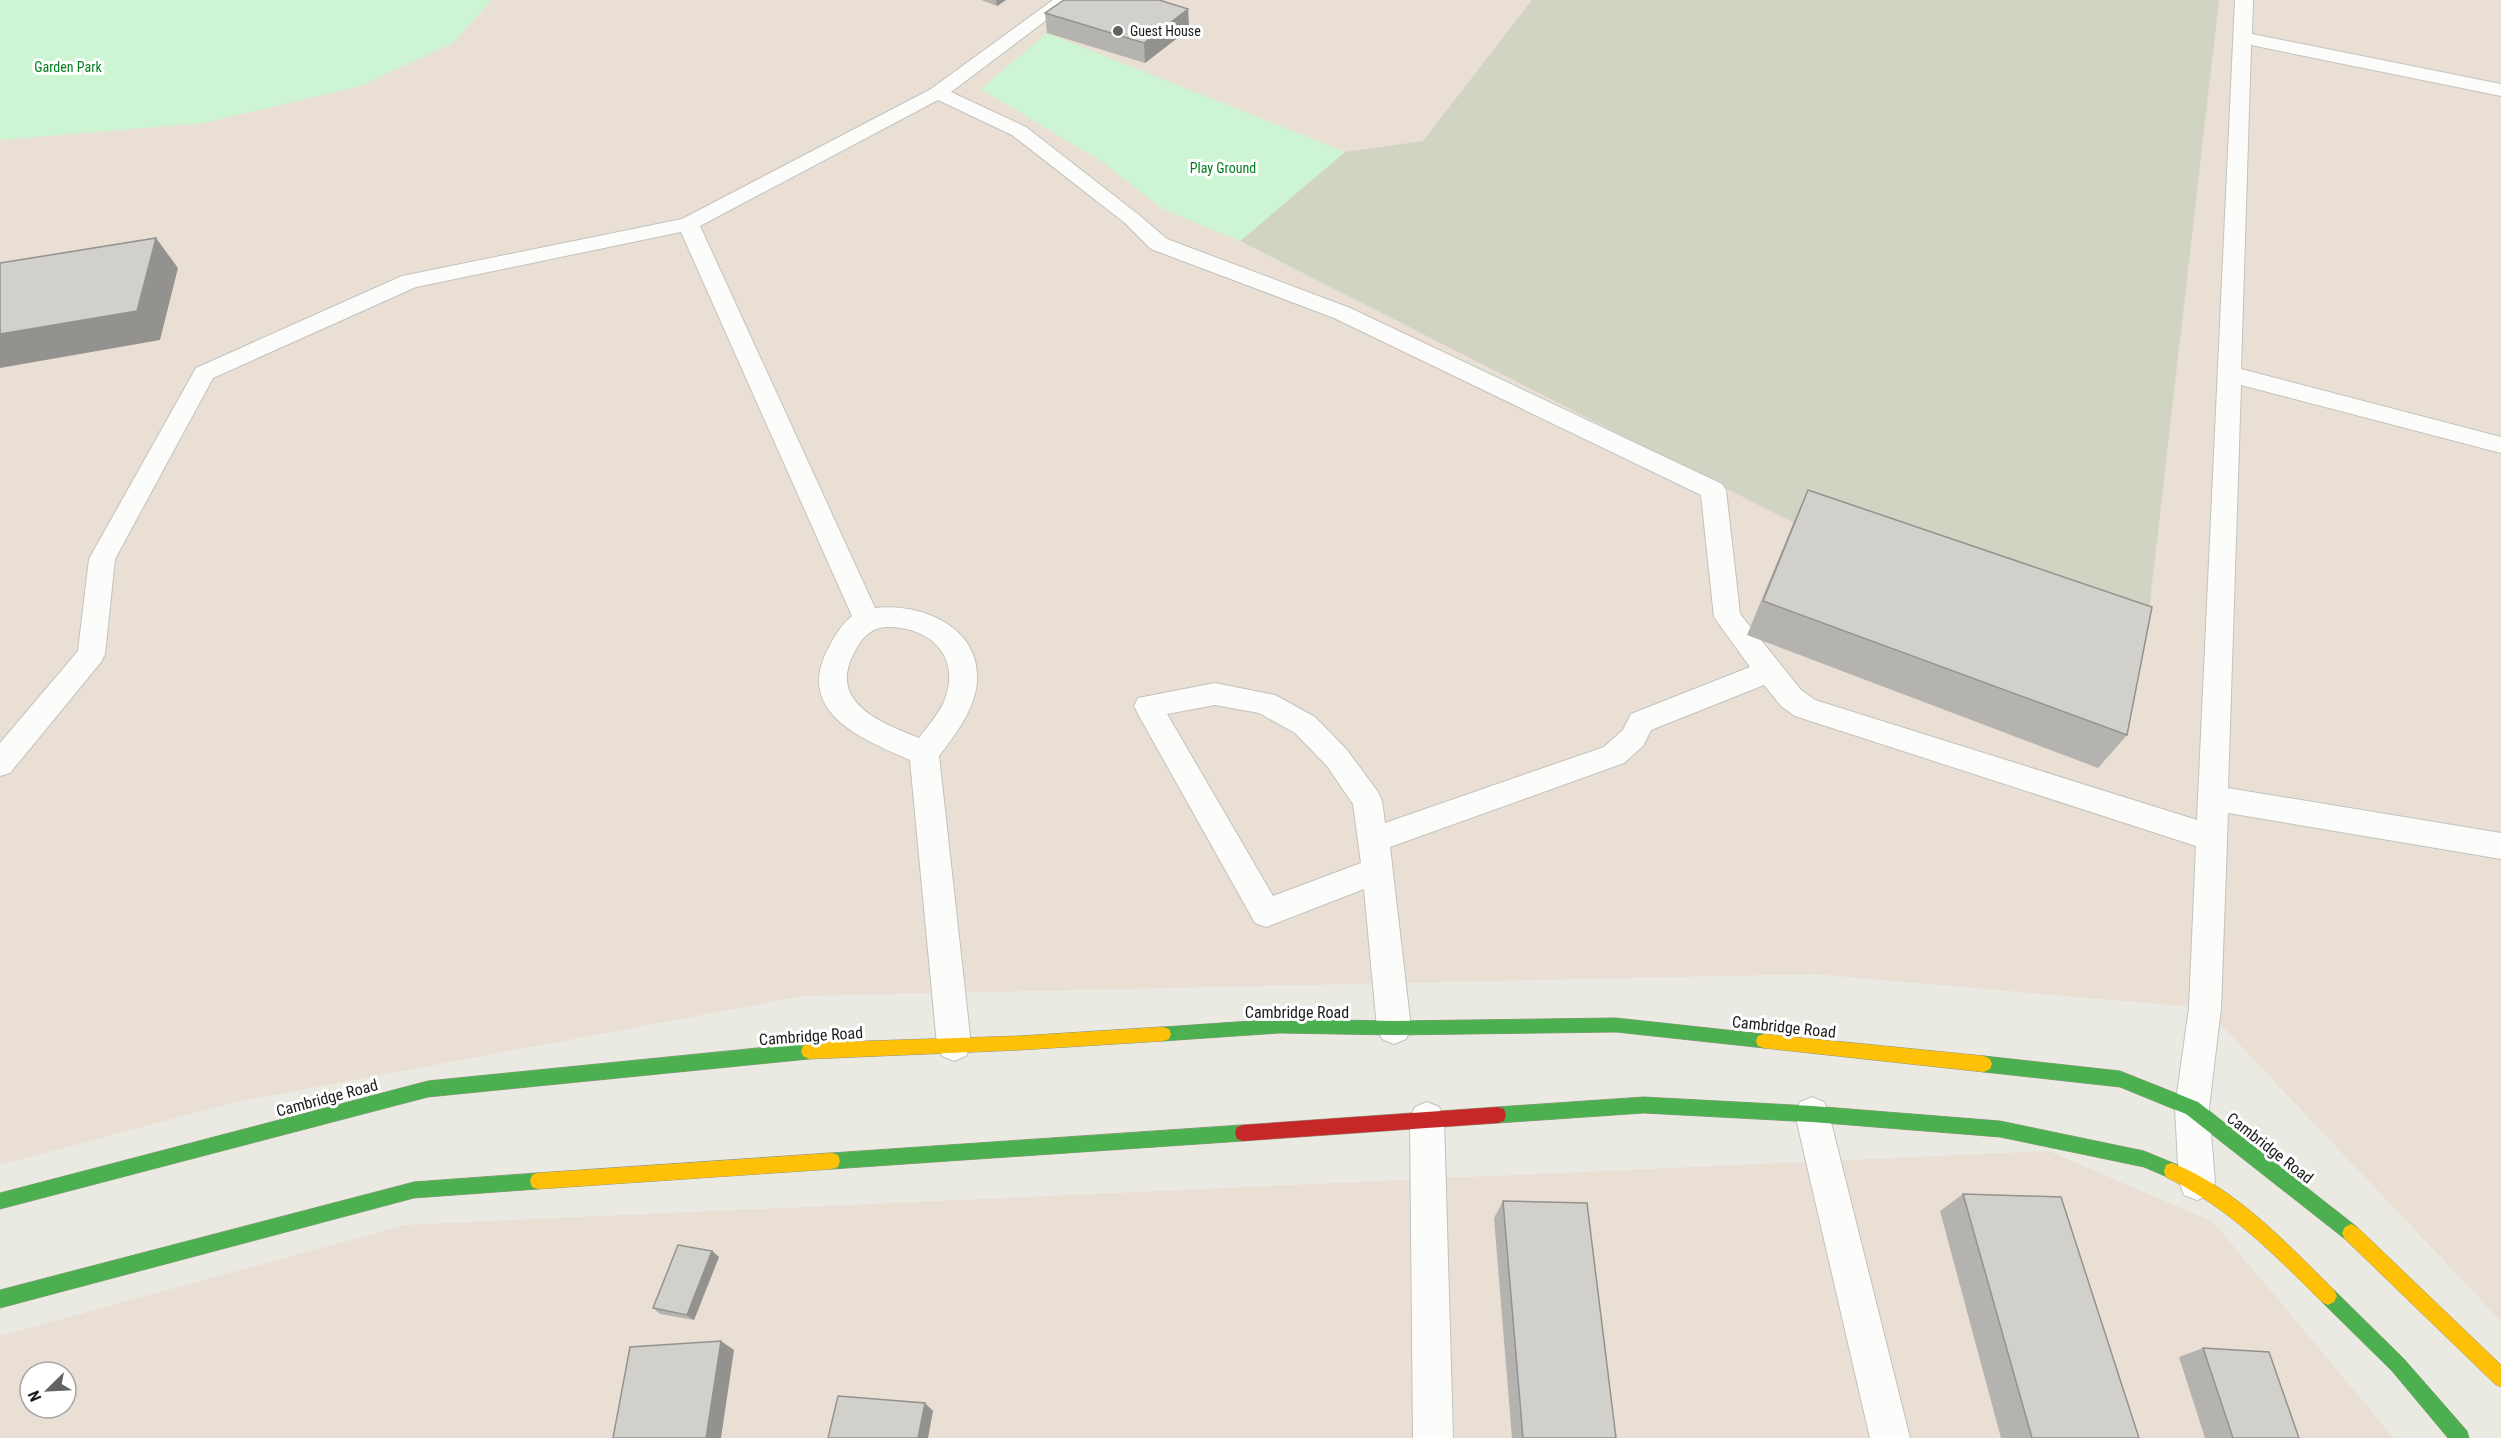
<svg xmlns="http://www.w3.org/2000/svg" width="2501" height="1438" font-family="'Roboto Condensed',sans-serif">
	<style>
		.military { fill: #eadfd4; fill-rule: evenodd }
		.construction { fill: #d2d4c3 }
		.park { fill: #cdf5d3 }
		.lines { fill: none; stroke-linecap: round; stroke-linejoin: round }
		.lane-casing { stroke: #c2c2bf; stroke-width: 2 }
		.fast-casing { stroke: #8e947a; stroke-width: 1 }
		.slow-casing { stroke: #8e947a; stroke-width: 1 }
		.jam-casing { stroke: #8e947a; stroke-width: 1 }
		.lane { fill: #fcfcfb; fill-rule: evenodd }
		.fast { fill: #4caf50; fill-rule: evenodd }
		.slow { fill: #ffc107; fill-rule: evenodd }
		.jam { fill: #c62828; fill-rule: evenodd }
		.wall { fill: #b5b3af }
		.shaded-wall { fill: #93928e }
		.building { fill: #d2d0cb; stroke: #93928e; stroke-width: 1.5 }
		.poi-dot { fill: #636361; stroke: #fff; stroke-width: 2 }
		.labels { text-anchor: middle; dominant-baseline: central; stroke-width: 6; stroke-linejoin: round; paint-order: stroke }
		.far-poi-label { font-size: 14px; fill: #1b1b1b; stroke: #fff; text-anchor: start }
		.far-park-label { font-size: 14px; fill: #027f1f; stroke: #fff }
		.street-label { font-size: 16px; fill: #1b1b1b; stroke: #fff }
	</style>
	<rect width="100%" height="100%" fill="#eae9e2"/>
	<g class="military">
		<polygon points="0,0 2501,0 2501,1321 2205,1008 1814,974 803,996 231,1103 0,1165"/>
		<path d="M2049,1151L2213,1222L2394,1438H0V1336L405,1225ZM30,1372H66V1408H30Z"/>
	</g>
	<polygon class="construction" points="1532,0 2219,0 2145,645 1796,524 1240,241 1345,152 1423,141"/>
	<g class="park">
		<polygon points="0,0 492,0 453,43 360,86 204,123 0,140"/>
		<polygon points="1047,33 1345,152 1240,241 1163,209 1101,161 981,89"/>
	</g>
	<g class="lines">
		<defs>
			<g id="lane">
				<path d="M1053,0H1073L951,92L1026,127L1139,215L1167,239L1350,308L1722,484L1726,490L1740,614L1801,690L1815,700L2197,820L2235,0H2253L2252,34L2501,84V96L2251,45L2241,369L2501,437V453L2241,385L2228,788L2501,833V859L2228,813L2221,1008L2209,1108L2215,1182L2210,1195L2197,1200L2184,1195L2179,1182L2175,1108L2189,1008L2196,846L1795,716L1781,706L1764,685L1651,730L1643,746L1624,763L1390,847L1411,1028L1406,1039L1394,1044L1382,1039L1377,1028L1364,889L1266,927L1255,923L1138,714L1134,706L1138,698L1215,683L1275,695L1315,717L1347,750L1378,792L1382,801L1385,823L1604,747L1623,730L1631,714L1750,667L1714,617L1701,495L1334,318L1151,249L1125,223L1012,135L938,100L700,226L875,608C920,603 981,626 977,682C975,709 955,735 939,756L971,1045L966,1056L954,1061L942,1056L937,1045L910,760C864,740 794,713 828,649C834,637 841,625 852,616L681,232L416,287L213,378L115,559L105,654L101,662L10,773L0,776V743L78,651L89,559L196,368L402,276L682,219L931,89ZM884,627C930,625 964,657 943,704C937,716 927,727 919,738C882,723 827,703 854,653C861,639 868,630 884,627ZM1215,705L1259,713L1295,733L1327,766L1353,804L1361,863L1273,896L1167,714Z"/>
				<polygon points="1812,1097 1824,1102 1829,1114 1910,1438 1870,1438 1795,1114 1800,1102"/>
				<polygon points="1427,1102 1439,1107 1444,1119 1453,1438 1413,1438 1410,1119 1415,1107"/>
			</g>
			<g id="fast">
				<polygon points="1616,1018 1764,1034 1770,1036 1772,1041 1770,1046 1764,1048 1616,1032 1394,1035 1280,1033 1163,1041 1157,1039 1155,1034 1157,1029 1163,1027 1280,1019 1394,1021"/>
				<polygon points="809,1043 815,1046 817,1051 815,1056 809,1059 428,1097 0,1209 0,1193 428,1081"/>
				<polygon points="1984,1056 2120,1071 2198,1102 2357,1227 2360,1233 2357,1239 2351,1242 2345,1239 2186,1114 2120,1087 1984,1072 1978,1069 1976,1064 1978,1059"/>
				<polygon points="1644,1097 1812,1106 2000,1121 2144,1151 2178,1165 2180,1171 2178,1177 2172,1179 2144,1167 2000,1137 1812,1122 1644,1113 1498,1123 1492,1121 1490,1115 1492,1109 1498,1107"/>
				<polygon points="1243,1125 1249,1127 1251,1133 1249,1139 1243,1141 832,1169 826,1167 824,1161 826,1155 832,1153"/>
				<polygon points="538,1173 544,1175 546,1181 544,1187 538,1189 414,1198 0,1308 0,1290 414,1182"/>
				<polygon points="2328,1287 2334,1290 2404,1359 2467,1431 2469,1438 2448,1438 2392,1371 2322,1302 2319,1296 2322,1290"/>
			</g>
			<g id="slow">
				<polygon points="1163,1027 1169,1029 1171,1034 1169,1039 1163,1041 1019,1050 809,1059 803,1056 801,1051 803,1046 809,1043 1019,1036"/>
				<polygon points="1764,1034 1984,1056 1990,1059 1992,1064 1990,1069 1984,1072 1764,1048 1758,1046 1756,1041 1758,1036"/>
				<polygon points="832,1153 838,1155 840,1161 838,1167 832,1169 538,1189 532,1187 530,1181 532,1175 538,1173"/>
				<path d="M2172,1163C2237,1189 2285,1242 2334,1290L2337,1296L2334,1302L2328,1305L2322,1302C2274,1254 2228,1207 2166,1177L2164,1171L2166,1165Z"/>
				<polygon points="2351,1224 2357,1227 2501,1365 2501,1387 2495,1384 2345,1239 2342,1233 2345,1227"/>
			</g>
			<polygon id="jam" points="1498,1107 1504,1109 1506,1115 1504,1121 1498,1123 1243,1141 1237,1139 1235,1133 1237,1127 1243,1125"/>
		</defs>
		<use href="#lane" class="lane-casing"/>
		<use href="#fast" class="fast-casing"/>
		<use href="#slow" class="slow-casing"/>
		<use href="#jam" class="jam-casing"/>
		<use href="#lane" class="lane"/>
		<use href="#fast" class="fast"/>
		<use href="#slow" class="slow"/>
		<use href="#jam" class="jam"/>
	</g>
	<g class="wall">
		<polygon points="981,0 1006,0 997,6"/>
		<polygon points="1188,9 1189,29 1145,63 1047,33 1045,13"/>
		<polygon points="1808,490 2127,735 2098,768 1747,635 1792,526"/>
		<polygon points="1963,1194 2139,1438 2001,1438 1940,1211"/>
		<polygon points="1503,1201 1616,1438 1512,1438 1494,1218"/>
		<polygon points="712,1251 719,1257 694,1320 660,1314 653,1308"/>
		<polygon points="2203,1348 2299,1438 2205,1438 2179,1357"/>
	</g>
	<g class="shaded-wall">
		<polygon points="996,0 1006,0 997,6"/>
		<polygon points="1188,9 1189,29 1145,63 1144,43"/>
		<polygon points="156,238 178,268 160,340 0,368 0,334"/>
		<polygon points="712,1251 719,1257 694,1320 687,1315"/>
		<polygon points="721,1341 734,1350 721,1438 706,1438"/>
		<polygon points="925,1403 933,1411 928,1438 918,1438"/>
	</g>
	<g class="building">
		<polygon points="1064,0 1159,0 1188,9 1144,43 1045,13"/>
		<polygon points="156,238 137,311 0,334 0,263"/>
		<polygon points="1808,490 2152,607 2127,735 1763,601"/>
		<polygon points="1963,1194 2061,1197 2139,1438 2032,1438"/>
		<polygon points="1503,1201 1587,1203 1616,1438 1523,1438"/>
		<polygon points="678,1245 712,1251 687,1315 653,1308"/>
		<polygon points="721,1341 706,1438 613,1438 630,1347"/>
		<polygon points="2203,1348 2269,1352 2299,1438 2233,1438"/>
		<polygon points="838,1396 925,1403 918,1438 828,1438"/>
	</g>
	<circle class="poi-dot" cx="1118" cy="31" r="6"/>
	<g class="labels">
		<g class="far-poi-label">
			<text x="1130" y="31">Guest House</text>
		</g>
		<g class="far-park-label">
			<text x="68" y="67">Garden Park</text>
			<text x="1223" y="168">Play Ground</text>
		</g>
		<g class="street-label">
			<text x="1297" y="1012">Cambridge Road</text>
			<text transform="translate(1784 1027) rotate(6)">Cambridge Road</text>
			<text transform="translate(811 1036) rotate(-4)">Cambridge Road</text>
			<text transform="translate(327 1098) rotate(-15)">Cambridge Road</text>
			<text transform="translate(2270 1148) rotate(38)">Cambridge Road</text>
		</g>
	</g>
	<g transform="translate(48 1390) rotate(246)"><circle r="28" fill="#ffffff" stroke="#a4a4a4" stroke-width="1.5"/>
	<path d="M0-4.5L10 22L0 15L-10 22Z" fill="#636361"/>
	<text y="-9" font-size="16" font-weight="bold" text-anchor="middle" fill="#1b1b1b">N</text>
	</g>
</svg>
